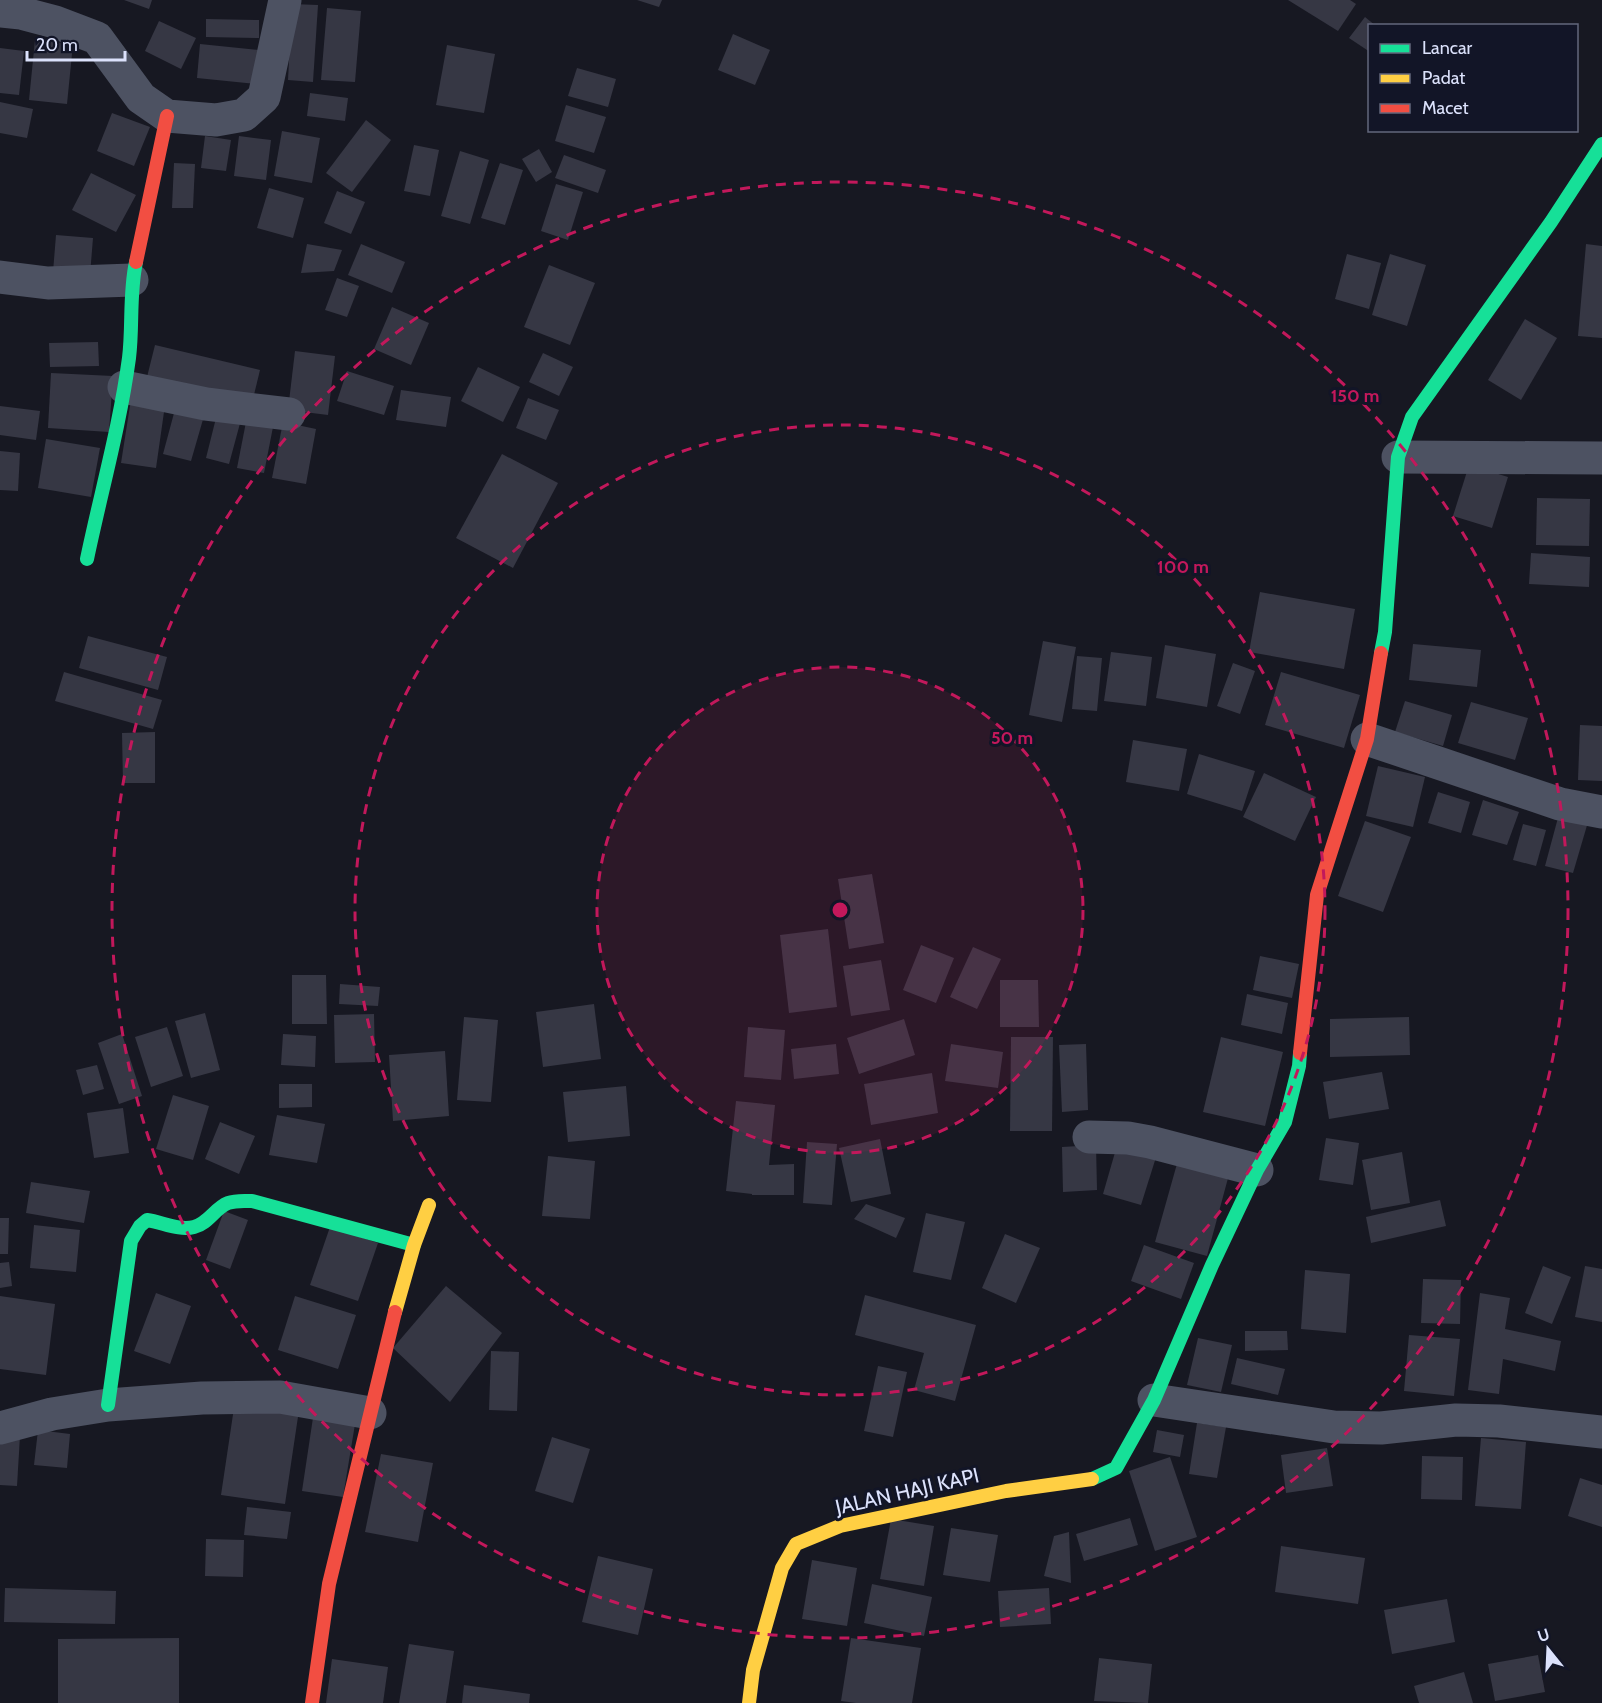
<svg xmlns="http://www.w3.org/2000/svg" width="1602" height="1703" font-family="Cabin,sans-serif">
	<style>
		.building { fill: #363744 }
		.lines { fill: none; stroke-linecap: round; stroke-linejoin: round }
		.street { stroke: #4d5262; stroke-width: 33 }
		.fast { stroke: #16e098; stroke-width: 14 }
		.slow { stroke: #ffcf43; stroke-width: 14 }
		.jam { stroke: #f24e42; stroke-width: 14 }
		.ring { fill: none; stroke: #c2185b; stroke-width: 3; stroke-dasharray: 10 8 }
		.labels { text-anchor: middle; dominant-baseline: central; stroke-width: 6; stroke-linejoin: round; paint-order: stroke }
		.street-label { font-size: 21px; fill: #dce2fc; stroke: #121527 }
		.centre { fill: #c2185b; stroke: #121527; stroke-width: 3 }
		.ring-label { font-size: 18px; text-anchor: middle; font-weight: bold; fill: #c2185b; stroke: #121527; stroke-width: 6; stroke-linejoin: round; paint-order: stroke }
	</style>
	<rect width="100%" height="100%" fill="#171822"/>
	<g class="building">
		<polygon points="124,0 152,0 149,9"/>
		<polygon points="637,0 662,0 659,7"/>
		<polygon points="1288,0 1350,0 1356,4 1338,31"/>
		<polygon points="292,4 318,5 313,82 288,80"/>
		<polygon points="327,8 361,11 355,82 321,80"/>
		<polygon points="1365,17 1376,26 1370,26 1370,52 1349,38"/>
		<polygon points="206,19 259,20 259,38 206,37"/>
		<polygon points="159,21 196,38 181,69 145,51"/>
		<polygon points="733,34 770,50 755,85 718,70"/>
		<polygon points="35,40 73,44 67,104 29,100"/>
		<polygon points="200,44 259,50 256,84 197,78"/>
		<polygon points="447,45 495,54 484,113 436,105"/>
		<polygon points="0,48 24,51 19,95 0,93"/>
		<polygon points="577,68 616,79 608,107 568,96"/>
		<polygon points="310,93 348,98 345,121 307,116"/>
		<polygon points="0,102 33,109 27,138 0,133"/>
		<polygon points="566,105 606,117 594,153 555,141"/>
		<polygon points="112,113 150,127 134,166 97,151"/>
		<polygon points="366,120 391,140 352,192 326,173"/>
		<polygon points="282,131 320,138 312,183 274,176"/>
		<polygon points="205,136 231,140 226,171 201,168"/>
		<polygon points="239,136 271,140 266,180 234,176"/>
		<polygon points="414,145 439,150 430,196 404,191"/>
		<polygon points="539,149 552,172 536,182 522,159"/>
		<polygon points="460,151 489,160 470,224 441,216"/>
		<polygon points="564,155 606,170 598,193 555,178"/>
		<polygon points="174,163 195,164 193,208 172,208"/>
		<polygon points="500,163 523,170 505,225 481,218"/>
		<polygon points="91,173 136,195 116,232 72,210"/>
		<polygon points="556,184 583,192 568,240 541,231"/>
		<polygon points="269,188 304,198 293,238 257,228"/>
		<polygon points="337,191 365,202 351,234 324,223"/>
		<polygon points="56,235 93,238 90,275 53,272"/>
		<polygon points="307,244 342,250 334,271 301,273"/>
		<polygon points="361,244 405,262 392,293 348,275"/>
		<polygon points="1586,244 1602,246 1602,338 1578,336"/>
		<polygon points="1347,254 1381,263 1369,309 1335,299"/>
		<polygon points="1390,254 1426,265 1407,326 1372,315"/>
		<polygon points="549,265 595,283 570,345 524,327"/>
		<polygon points="337,278 359,286 347,317 325,310"/>
		<polygon points="392,307 429,323 411,365 374,349"/>
		<polygon points="1525,319 1557,338 1521,400 1488,380"/>
		<polygon points="98,342 99,366 50,367 49,343"/>
		<polygon points="155,345 260,370 251,407 146,381"/>
		<polygon points="295,351 335,356 328,415 288,410"/>
		<polygon points="543,353 573,367 559,396 529,382"/>
		<polygon points="478,367 520,387 503,422 461,401"/>
		<polygon points="347,371 394,386 384,415 337,401"/>
		<polygon points="51,373 113,376 109,432 48,428"/>
		<polygon points="401,390 451,397 446,427 396,420"/>
		<polygon points="132,393 166,398 156,468 121,463"/>
		<polygon points="528,398 559,410 546,440 516,428"/>
		<polygon points="177,402 206,409 191,461 163,454"/>
		<polygon points="0,406 40,411 36,440 0,435"/>
		<polygon points="218,410 242,416 229,464 206,458"/>
		<polygon points="246,422 273,427 264,473 237,468"/>
		<polygon points="283,422 316,429 306,484 272,478"/>
		<polygon points="46,439 100,448 91,497 38,488"/>
		<polygon points="0,451 20,453 18,491 0,490"/>
		<polygon points="502,454 558,483 513,568 456,538"/>
		<polygon points="1469,465 1508,477 1492,528 1453,516"/>
		<polygon points="1537,498 1590,499 1589,546 1536,545"/>
		<polygon points="1531,553 1590,557 1589,587 1529,584"/>
		<polygon points="1260,592 1355,609 1344,669 1249,652"/>
		<polygon points="88,636 167,657 158,690 79,668"/>
		<polygon points="1043,641 1076,647 1062,722 1029,715"/>
		<polygon points="1413,644 1481,650 1477,687 1409,680"/>
		<polygon points="1165,645 1216,654 1207,707 1156,698"/>
		<polygon points="1111,652 1152,657 1146,706 1104,701"/>
		<polygon points="1077,656 1102,658 1097,711 1072,709"/>
		<polygon points="1233,663 1255,671 1240,714 1217,706"/>
		<polygon points="64,672 162,700 153,729 55,701"/>
		<polygon points="1281,672 1360,695 1344,748 1265,725"/>
		<polygon points="1405,701 1452,715 1443,746 1395,732"/>
		<polygon points="1471,702 1528,718 1515,760 1458,743"/>
		<polygon points="1580,725 1602,726 1602,781 1578,780"/>
		<polygon points="155,732 155,783 123,783 122,733"/>
		<polygon points="1133,740 1187,749 1179,791 1126,782"/>
		<polygon points="1199,754 1255,771 1242,811 1187,794"/>
		<polygon points="1378,766 1425,777 1413,827 1366,816"/>
		<polygon points="1264,773 1316,797 1295,841 1243,817"/>
		<polygon points="1438,792 1470,802 1461,833 1428,823"/>
		<polygon points="1483,800 1519,812 1507,845 1472,835"/>
		<polygon points="1559,814 1588,822 1573,873 1545,866"/>
		<polygon points="1365,821 1411,837 1383,912 1338,896"/>
		<polygon points="1523,824 1546,830 1536,866 1513,860"/>
		<polygon points="872,874 884,943 849,949 838,879"/>
		<polygon points="828,929 837,1007 789,1013 780,935"/>
		<polygon points="921,945 954,958 936,1003 903,990"/>
		<polygon points="973,947 1001,959 977,1009 950,997"/>
		<polygon points="1260,956 1299,964 1292,998 1253,990"/>
		<polygon points="881,960 890,1010 851,1016 843,966"/>
		<polygon points="292,975 326,975 327,1024 292,1024"/>
		<polygon points="1000,980 1038,980 1039,1027 1000,1027"/>
		<polygon points="340,984 380,987 378,1006 339,1004"/>
		<polygon points="1247,994 1288,1003 1282,1034 1241,1025"/>
		<polygon points="594,1004 601,1059 543,1067 536,1012"/>
		<polygon points="205,1013 220,1070 191,1078 175,1021"/>
		<polygon points="374,1014 375,1062 335,1063 334,1015"/>
		<polygon points="464,1017 498,1020 491,1102 457,1100"/>
		<polygon points="1409,1017 1410,1055 1330,1057 1330,1019"/>
		<polygon points="904,1019 915,1055 859,1074 847,1038"/>
		<polygon points="167,1027 183,1076 151,1087 135,1037"/>
		<polygon points="748,1027 785,1030 781,1080 744,1077"/>
		<polygon points="122,1034 142,1096 119,1104 98,1043"/>
		<polygon points="283,1034 316,1036 315,1067 281,1065"/>
		<polygon points="1011,1037 1053,1037 1052,1131 1010,1131"/>
		<polygon points="1221,1037 1283,1052 1265,1126 1203,1112"/>
		<polygon points="836,1044 839,1074 794,1079 791,1049"/>
		<polygon points="951,1044 1003,1052 998,1088 945,1081"/>
		<polygon points="1086,1044 1088,1110 1062,1112 1059,1045"/>
		<polygon points="445,1051 449,1116 393,1121 389,1055"/>
		<polygon points="97,1065 104,1089 83,1095 76,1070"/>
		<polygon points="1382,1072 1389,1109 1329,1119 1323,1082"/>
		<polygon points="932,1073 938,1113 871,1125 864,1084"/>
		<polygon points="279,1084 312,1084 312,1107 279,1108"/>
		<polygon points="626,1086 630,1136 568,1142 563,1092"/>
		<polygon points="173,1095 209,1106 193,1160 156,1149"/>
		<polygon points="736,1101 775,1105 769,1165 794,1164 794,1195 752,1195 752,1194 726,1191"/>
		<polygon points="123,1108 129,1153 94,1158 87,1113"/>
		<polygon points="277,1115 325,1124 317,1163 269,1155"/>
		<polygon points="220,1122 255,1136 239,1174 205,1159"/>
		<polygon points="1326,1138 1359,1143 1353,1185 1319,1180"/>
		<polygon points="880,1139 891,1194 851,1202 839,1148"/>
		<polygon points="807,1142 837,1144 832,1205 803,1203"/>
		<polygon points="1118,1142 1157,1154 1141,1205 1103,1194"/>
		<polygon points="1096,1145 1097,1190 1063,1192 1062,1147"/>
		<polygon points="1402,1152 1410,1203 1371,1210 1362,1160"/>
		<polygon points="1180,1153 1231,1167 1207,1256 1155,1242"/>
		<polygon points="548,1156 595,1161 590,1219 542,1216"/>
		<polygon points="31,1182 90,1191 84,1223 26,1213"/>
		<polygon points="1440,1200 1446,1226 1371,1243 1366,1217"/>
		<polygon points="866,1204 905,1218 896,1238 854,1219"/>
		<polygon points="224,1211 248,1220 230,1269 206,1260"/>
		<polygon points="926,1213 965,1222 951,1280 913,1272"/>
		<polygon points="0,1218 9,1218 8,1254 0,1254"/>
		<polygon points="34,1225 80,1230 76,1272 30,1268"/>
		<polygon points="330,1227 378,1243 358,1301 310,1285"/>
		<polygon points="1005,1234 1040,1248 1016,1303 982,1288"/>
		<polygon points="1144,1245 1194,1263 1181,1299 1131,1281"/>
		<polygon points="9,1262 12,1286 0,1288 0,1263"/>
		<polygon points="1543,1266 1571,1277 1552,1324 1525,1313"/>
		<polygon points="1585,1266 1602,1269 1602,1322 1575,1317"/>
		<polygon points="1305,1270 1350,1274 1346,1333 1301,1329"/>
		<polygon points="1423,1279 1461,1280 1460,1324 1421,1323"/>
		<polygon points="446,1286 502,1333 450,1402 393,1348"/>
		<polygon points="156,1293 191,1306 170,1364 134,1351"/>
		<polygon points="1480,1293 1510,1298 1505,1329 1561,1341 1555,1371 1503,1359 1499,1394 1468,1390"/>
		<polygon points="865,1295 976,1325 955,1401 914,1390 924,1353 855,1335"/>
		<polygon points="0,1296 55,1304 46,1375 0,1369"/>
		<polygon points="295,1296 356,1315 338,1369 278,1350"/>
		<polygon points="1245,1331 1287,1331 1288,1350 1245,1351"/>
		<polygon points="1409,1335 1460,1339 1454,1396 1404,1391"/>
		<polygon points="1198,1338 1232,1345 1221,1392 1187,1385"/>
		<polygon points="491,1351 519,1352 517,1411 489,1410"/>
		<polygon points="1237,1358 1285,1369 1278,1395 1231,1384"/>
		<polygon points="878,1366 907,1372 893,1437 864,1431"/>
		<polygon points="235,1401 299,1410 285,1504 221,1495"/>
		<polygon points="314,1411 356,1418 343,1497 302,1491"/>
		<polygon points="1197,1423 1226,1427 1217,1478 1189,1474"/>
		<polygon points="38,1430 70,1434 67,1468 34,1465"/>
		<polygon points="1157,1430 1184,1435 1180,1457 1153,1452"/>
		<polygon points="0,1435 20,1436 17,1486 0,1485"/>
		<polygon points="552,1437 590,1449 573,1503 535,1491"/>
		<polygon points="1481,1438 1526,1442 1521,1509 1475,1506"/>
		<polygon points="1327,1448 1333,1486 1286,1493 1281,1455"/>
		<polygon points="381,1454 433,1463 418,1542 365,1532"/>
		<polygon points="1422,1456 1463,1457 1462,1500 1421,1499"/>
		<polygon points="1170,1457 1197,1537 1155,1551 1129,1471"/>
		<polygon points="1580,1478 1602,1485 1602,1527 1568,1516"/>
		<polygon points="247,1507 291,1512 287,1539 244,1535"/>
		<polygon points="1130,1518 1138,1545 1084,1561 1076,1534"/>
		<polygon points="891,1519 934,1526 924,1586 880,1579"/>
		<polygon points="951,1528 998,1535 990,1582 943,1575"/>
		<polygon points="1069,1532 1071,1583 1044,1576 1054,1536"/>
		<polygon points="206,1539 244,1540 243,1577 205,1576"/>
		<polygon points="1281,1546 1365,1558 1358,1604 1275,1592"/>
		<polygon points="598,1556 653,1569 638,1635 582,1622"/>
		<polygon points="812,1560 857,1568 847,1626 802,1619"/>
		<polygon points="872,1584 932,1597 924,1636 864,1623"/>
		<polygon points="5,1588 116,1591 115,1624 4,1622"/>
		<polygon points="1049,1588 1051,1624 1000,1627 998,1591"/>
		<polygon points="1447,1599 1455,1642 1392,1654 1384,1610"/>
		<polygon points="179,1638 179,1703 58,1703 58,1639"/>
		<polygon points="851,1638 921,1648 912,1703 856,1703 841,1701"/>
		<polygon points="409,1644 454,1651 446,1703 399,1703"/>
		<polygon points="1538,1655 1545,1692 1495,1701 1488,1664"/>
		<polygon points="1099,1658 1152,1664 1148,1703 1094,1701"/>
		<polygon points="332,1659 388,1667 383,1703 326,1703"/>
		<polygon points="1464,1672 1473,1703 1419,1703 1414,1686"/>
		<polygon points="464,1685 530,1694 529,1703 462,1703"/>
	</g>
	<g class="lines">
		<g class="street">
			<polyline points="0,11 21,13 55,22 97,38 141,98 167,116 216,120 244,115 264,97 285,0"/>
			<polyline points="0,277 48,283 132,280"/>
			<polyline points="124,387 206,404 289,414"/>
			<polyline points="1398,457 1602,458"/>
			<polyline points="1367,739 1560,804 1602,812"/>
			<polyline points="1089,1137 1128,1138 1150,1142 1257,1170"/>
			<polyline points="1154,1400 1334,1427 1381,1428 1456,1420 1499,1421 1602,1432"/>
			<polyline points="0,1428 52,1414 108,1405 202,1398 280,1397 370,1413"/>
		</g>
		<g class="fast">
			<path d="M87,559C101,492 120,425 129,358C133,326 129,294 136,262"/>
			<polyline points="1381,653 1385,632 1398,457 1412,417 1551,222 1602,144"/>
			<path d="M108,1405L131,1241L140,1226L147,1220C162,1222 179,1231 194,1227C209,1223 215,1208 228,1203C236,1200 244,1201 252,1201L414,1245"/>
			<polyline points="1092,1479 1116,1468 1154,1400 1212,1265 1257,1170 1285,1122 1299,1066 1300,1053"/>
		</g>
		<g class="slow">
			<polyline points="395,1312 414,1245 429,1205"/>
			<polyline points="749,1703 753,1670 782,1568 796,1544 840,1526 1006,1491 1092,1479"/>
		</g>
		<g class="jam">
			<polyline points="136,262 167,116"/>
			<polyline points="1300,1053 1317,895 1367,739 1381,653"/>
			<polyline points="312,1703 329,1584 395,1312"/>
		</g>
	</g>
	<circle cx="840" cy="910" r="243" fill="#c2185b" fill-opacity=".12"/>
	<g class="ring">
		<circle cx="840" cy="910" r="243"/>
		<circle cx="840" cy="910" r="485"/>
		<circle cx="840" cy="910" r="728"/>
	</g>
	<g class="labels">
		<g class="street-label">
			<text transform="translate(907 1491) rotate(-13)">JALAN HAJI KAPI</text>
		</g>
	</g>
	<circle cx="840" cy="910" r="9" class="centre"/>
	<g class="ring-label">
		<text x="1355" y="402">150 m</text>
		<text x="1183" y="573">100 m</text>
		<text x="1012" y="744">50 m</text>
	</g>
	<rect x="1368" y="24" width="210" height="108" fill="#121527" stroke="#63677c" stroke-width="1.5"/>
	<rect x="1380" y="44" width="30" height="9" fill="#16e098" stroke="#63677c" stroke-width="1.5"/>
	<text x="1422" y="54" font-size="18" fill="#dce2fc">Lancar</text>
	<rect x="1380" y="74" width="30" height="9" fill="#ffcf43" stroke="#63677c" stroke-width="1.5"/>
	<text x="1422" y="84" font-size="18" fill="#dce2fc">Padat</text>
	<rect x="1380" y="104" width="30" height="9" fill="#f24e42" stroke="#63677c" stroke-width="1.5"/>
	<text x="1422" y="114" font-size="18" fill="#dce2fc">Macet</text>
	<g transform="translate(1548 1649) rotate(342)" stroke="#121527" stroke-width="4.5" paint-order="stroke">
	<path d="M0-4.5L10 22L0 15L-10 22Z" fill="#dce2fc"/>
	<text y="-9" font-size="16" font-weight="bold" text-anchor="middle" fill="#dce2fc">U</text>
	</g>
	<path d="M27 51v9h98v-9" fill="none" stroke="#dce2fc" stroke-width="3"/>
	<text x="36" y="51" font-size="18" fill="#dce2fc" stroke="#121527" stroke-width="4.5" paint-order="stroke">20 m</text>
</svg>
